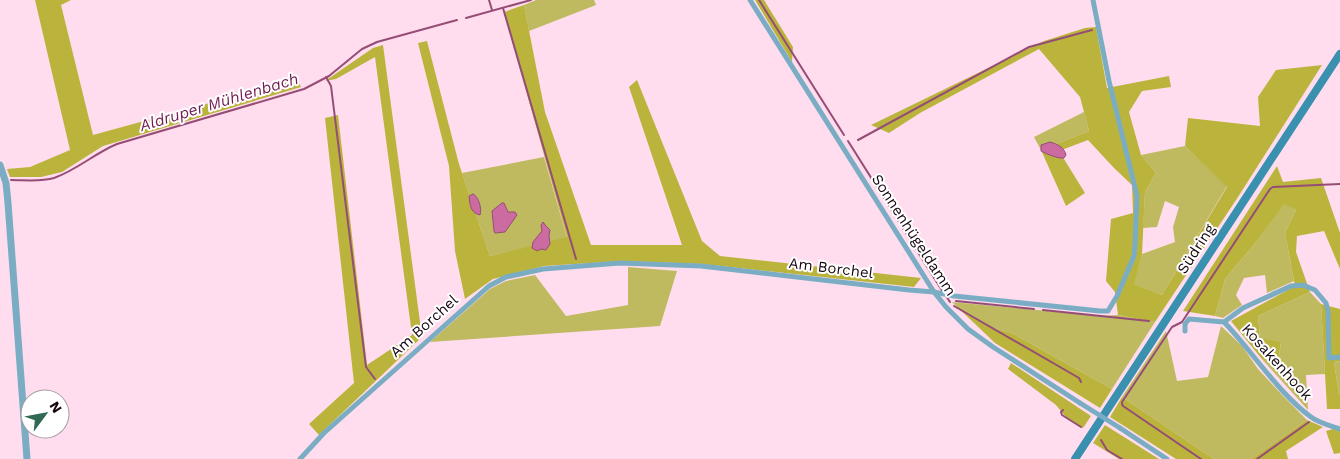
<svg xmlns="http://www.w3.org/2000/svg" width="1340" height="459" font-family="'Work Sans',sans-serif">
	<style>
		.green { fill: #bfba5f }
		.forest { fill: #bbb43c }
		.water { fill: #cb6ba2; stroke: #954d76 }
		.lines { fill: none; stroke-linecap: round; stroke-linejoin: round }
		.stream { stroke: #954d76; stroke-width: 2 }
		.minor { stroke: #7aadc3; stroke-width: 5 }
		.tertiary { stroke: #7aadc3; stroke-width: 7 }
		.secondary { stroke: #3a90af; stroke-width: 8 }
		.minor-bridge { stroke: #7aadc3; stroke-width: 5 }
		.labels { text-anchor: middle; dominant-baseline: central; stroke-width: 4; stroke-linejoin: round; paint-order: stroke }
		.street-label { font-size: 15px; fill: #170610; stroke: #fff }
		.water-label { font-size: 16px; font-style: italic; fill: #731b53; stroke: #fff }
	</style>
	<rect width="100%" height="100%" fill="#fde"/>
	<g class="green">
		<polygon points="536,0 594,0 596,5 529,31 524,5"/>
		<polygon points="1084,112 1089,131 1041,150 1034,137"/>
		<polygon points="1185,146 1227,186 1162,295 1133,284 1142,254 1175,242 1173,227 1179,207 1165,201 1157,227 1143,228 1145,192 1156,173 1141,155"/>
		<polygon points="544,157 567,238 490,256 462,173"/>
		<polygon points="1284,203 1296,210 1285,233 1294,281 1267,293 1265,275 1244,278 1236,295 1242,305 1223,318 1215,316 1225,279 1258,240"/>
		<polygon points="628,267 677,271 660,326 430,342 490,289 506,281 535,275 566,316 628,305"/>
		<polygon points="1310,292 1321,304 1325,374 1306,375 1308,410 1261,358 1277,367 1281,343 1260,338 1258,316"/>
		<polygon points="952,302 1100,316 1118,315 1155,322 1112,389 1012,333 992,328"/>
		<polygon points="1221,326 1242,346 1258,369 1285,398 1307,420 1251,459 1214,459 1122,397 1166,331 1177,381 1208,377"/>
		<polygon points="1340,361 1340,395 1339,396 1334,362"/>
	</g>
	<g class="forest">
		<polygon points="35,0 71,0 61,5 93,135 297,79 301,87 103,146 62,172 41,177 10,177 7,169 30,167 70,150"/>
		<polygon points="755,0 764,0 793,47 792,62"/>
		<polygon points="524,5 545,112 591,245 682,245 629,87 637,80 702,241 720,256 921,278 914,287 702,264 622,261 544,266 493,279 465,299 455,251 449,166 418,43 427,41 459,164 490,256 567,237 504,12"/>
		<polygon points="1096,27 1107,88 1169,76 1171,87 1142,91 1129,112 1141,155 1156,173 1145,192 1142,254 1134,284 1162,295 1227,187 1185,146 1188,118 1260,126 1258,97 1276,70 1322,65 1238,197 1155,322 1118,315 1115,292 1106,281 1111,219 1133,213 1132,185 1114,168 1088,140 1059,151 1085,193 1066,206 1041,150 1089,131 1080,97 1039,49 920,113 889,133 871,125 1044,41 1085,28"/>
		<polygon points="383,45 422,337 319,435 309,424 354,383 325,118 338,115 367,365 412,335 375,57 336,79 325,81 373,48"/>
		<polygon points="1277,166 1283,182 1321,178 1340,233 1340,269 1324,231 1297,236 1296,252 1310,292 1258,316 1260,338 1281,342 1277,368 1261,358 1231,321 1295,286 1285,233 1296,210 1284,204 1258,240 1225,279 1215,316 1183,311"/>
		<polygon points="952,302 992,328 1012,333 1112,389 1100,408 995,343"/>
		<polygon points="1321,304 1340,309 1340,361 1334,362 1339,395 1340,395 1340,409 1327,409"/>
		<polygon points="1011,363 1091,416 1083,428 1065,416 1056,405 1008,369"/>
		<polygon points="1122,397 1214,459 1176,459 1110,417"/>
		<polygon points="1307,420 1323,427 1286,451 1288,459 1251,459"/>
		<polygon points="1105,425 1159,459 1119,459 1093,443"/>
		<polygon points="1340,427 1340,453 1334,454 1326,431"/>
	</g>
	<g class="water">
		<path d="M1050,142C1057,144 1064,147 1066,155L1064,158C1059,159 1046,154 1041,151V145Z"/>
		<path d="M473,194C479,197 482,209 480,215C470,213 470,204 469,196Z"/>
		<polygon points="502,203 504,203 508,212 515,212 517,215 505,232 495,233 494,231 492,211"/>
		<polygon points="543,222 546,226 550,230 549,235 550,244 546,250 541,249 537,251 532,248 533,242 542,231 541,225"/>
	</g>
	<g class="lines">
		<g class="stream">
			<polyline points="489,0 492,10"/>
			<polyline points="759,0 844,135"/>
			<polyline points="503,8 576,259"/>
			<polyline points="466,18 531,0"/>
			<polyline points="326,77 331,86 366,367 375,379"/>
			<polyline points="858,140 1029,47 1092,30"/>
			<polyline points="848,141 943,292"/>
			<path d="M11,180C25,180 41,182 54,178C77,170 95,153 117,144L304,89L329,76L362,49L377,42L457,20"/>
			<polyline points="946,296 950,302"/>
			<polyline points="956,301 1034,309"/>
			<polyline points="954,306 1079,378 1081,382"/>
			<polyline points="1043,310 1149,321"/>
			<polyline points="1063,410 1061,412 1062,415 1081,427"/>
			<polyline points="1101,440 1107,450 1122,459"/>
			<polyline points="1201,459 1123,406 1122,404 1122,402 1172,327 1182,322 1270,189 1273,187 1340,184"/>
			<polyline points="1257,459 1309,422"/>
		</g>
		<g class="minor">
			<polyline points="750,0 934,292 946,307 968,329 993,347 1080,403"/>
			<polyline points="1224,322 1243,308 1291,286 1303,285 1315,290 1326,303 1328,311 1329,358 1340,357"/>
			<path d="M1185,331V324L1189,319L1224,322C1252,351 1279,394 1311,417C1319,423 1331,426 1340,429"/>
			<polyline points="1120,428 1167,459"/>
			<polyline points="300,459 324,433 489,286 506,277 543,269 620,263 701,266 909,290 934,292 954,296 1100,311 1108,311 1117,296 1134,256 1135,245 1137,196 1109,81 1093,0"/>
		</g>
		<polyline class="tertiary" points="0,165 6,183 8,203 27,459"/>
		<polyline class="secondary" points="1075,459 1340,54"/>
		<polyline class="minor-bridge" points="1080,403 1120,428"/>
	</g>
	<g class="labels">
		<g class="street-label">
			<text transform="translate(914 235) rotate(57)">Sonnenhügeldamm</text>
			<text transform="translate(1196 249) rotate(-57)">Südring</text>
			<text transform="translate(831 268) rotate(7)">Am Borchel</text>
			<text transform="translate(424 326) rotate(-42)">Am Borchel</text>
			<text transform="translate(1277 362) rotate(48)">Kosakenhook</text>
		</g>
		<g class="water-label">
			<text transform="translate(219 102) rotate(-17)">Aldruper Mühlenbach</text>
		</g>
	</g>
	<g transform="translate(45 414) rotate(58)"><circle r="24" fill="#ffffff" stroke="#a29b9f"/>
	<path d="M0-4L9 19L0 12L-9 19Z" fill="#306a54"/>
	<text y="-8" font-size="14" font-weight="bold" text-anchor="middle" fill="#170610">N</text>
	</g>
</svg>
